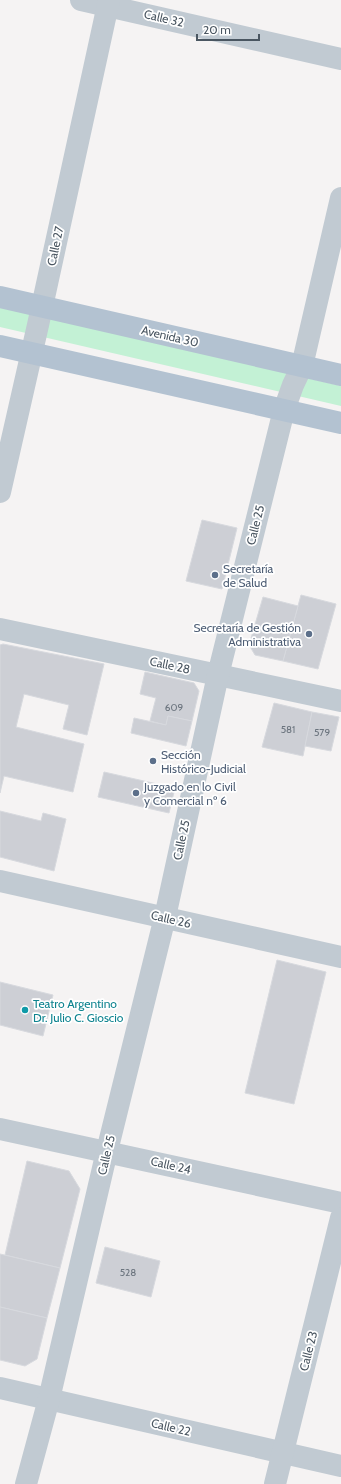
<svg xmlns="http://www.w3.org/2000/svg" width="341" height="1484" font-family="Cabin,sans-serif">
	<style>
		.green { fill: #c3f1d5 }
		.building { fill: #cdcfd5; stroke: #d7d9de }
		.lines { fill: none; stroke-linecap: round; stroke-linejoin: round }
		.minor { stroke: #c1cad2; stroke-width: 22 }
		.major { stroke: #b3c2d1; stroke-width: 22 }
		.service-dot { fill: #5c6f8a; stroke: #fff; stroke-width: 1.5 }
		.culture-dot { fill: #0f9aa8; stroke: #fff; stroke-width: 1.5 }
		.labels { text-anchor: middle; dominant-baseline: central; stroke-width: 3.5; stroke-linejoin: round; paint-order: stroke }
		.number-label { font-size: 10px; fill: #6b747e }
		.street-label { font-size: 12px; fill: #4a5661; stroke: #fff }
		.service-label { font-size: 12px; fill: #4e5e75; stroke: #fff; text-anchor: start }
		.culture-label { font-size: 12px; fill: #0d838f; stroke: #fff; text-anchor: start }
	</style>
	<rect width="100%" height="100%" fill="#f5f3f3"/>
	<polygon class="green" points="0,306 341,386 341,406 0,327"/>
	<g class="building">
		<polygon points="202,520 237,528 222,589 186,581"/>
		<polygon points="301,595 336,604 318,669 283,661"/>
		<polygon points="263,597 298,606 283,661 255,655 249,645"/>
		<polygon points="3,644 104,664 87,735 63,729 69,705 24,694 16,727 84,744 73,792 4,776 0,793 0,645"/>
		<polygon points="145,672 194,683 199,691 192,721 168,716 166,725 150,721 156,698 140,694"/>
		<polygon points="274,703 312,712 303,756 262,747"/>
		<polygon points="312,712 339,717 331,751 305,746"/>
		<polygon points="168,716 192,721 186,746 131,733 134,718 166,725"/>
		<polygon points="104,772 175,788 169,813 98,797"/>
		<polygon points="0,811 41,821 43,813 66,819 54,871 0,857"/>
		<polygon points="277,960 326,972 294,1104 245,1093"/>
		<polygon points="0,982 53,995 43,1036 0,1025"/>
		<polygon points="27,1161 69,1171 80,1189 60,1268 5,1255"/>
		<polygon points="105,1247 160,1261 151,1297 96,1283"/>
		<polygon points="0,1254 60,1268 47,1318 0,1307"/>
		<polygon points="0,1307 47,1318 37,1359 25,1366 0,1360"/>
	</g>
	<g class="lines">
		<g class="minor">
			<polyline points="81,0 341,59"/>
			<polyline points="0,492 38,325 109,0"/>
			<polyline points="0,629 341,701"/>
			<polyline points="0,881 341,957"/>
			<polyline points="0,1129 341,1203"/>
			<polyline points="0,1388 341,1466"/>
			<polyline points="26,1484 49,1399 107,1151 165,917 218,675 284,410 293,385 302,366 341,198"/>
			<polyline points="275,1484 341,1218"/>
		</g>
		<g class="major">
			<polyline points="0,297 341,375"/>
			<polyline points="0,346 341,423"/>
		</g>
	</g>
	<g class="service-dot">
		<circle cx="215" cy="575" r="4"/>
		<circle cx="309" cy="634" r="4"/>
		<circle cx="153" cy="761" r="4"/>
		<circle cx="136" cy="793" r="4"/>
	</g>
	<circle class="culture-dot" cx="25" cy="1010" r="4"/>
	<g class="labels">
		<g class="number-label">
			<text x="174" y="707">609</text>
			<text x="288" y="729">581</text>
			<text x="322" y="732">579</text>
			<text x="128" y="1272">528</text>
		</g>
		<g class="street-label">
			<text transform="translate(164 18) rotate(13)">Calle 32</text>
			<text transform="translate(55 246) rotate(-78)">Calle 27</text>
			<text transform="translate(170 336) rotate(13)">Avenida 30</text>
			<text transform="translate(255 525) rotate(-76)">Calle 25</text>
			<text transform="translate(170 665) rotate(12)">Calle 28</text>
			<text transform="translate(181 840) rotate(-78)">Calle 25</text>
			<text transform="translate(171 919) rotate(13)">Calle 26</text>
			<text transform="translate(106 1155) rotate(-77)">Calle 25</text>
			<text transform="translate(171 1165) rotate(13)">Calle 24</text>
			<text transform="translate(308 1351) rotate(-76)">Calle 23</text>
			<text transform="translate(171 1427) rotate(13)">Calle 22</text>
		</g>
		<g class="service-label">
			<text x="223" y="568">Secretaría<tspan x="223" dy="14">de Salud</tspan></text>
			<text x="301" y="627" text-anchor="end">Secretaría de Gestión<tspan x="301" dy="14">Administrativa</tspan></text>
			<text x="161" y="754">Sección<tspan x="161" dy="14">Histórico-Judicial</tspan></text>
			<text x="144" y="786">Juzgado en lo Civil<tspan x="144" dy="14">y Comercial nº 6</tspan></text>
		</g>
		<g class="culture-label">
			<text x="33" y="1003">Teatro Argentino<tspan x="33" dy="14">Dr. Julio C. Gioscio</tspan></text>
		</g>
	</g>
	<path d="M197 34v6h62v-6" fill="none" stroke="#4a5661" stroke-width="2"/>
	<text x="203" y="34" font-size="12" fill="#4a5661" stroke="#ffffff" stroke-width="3" paint-order="stroke">20 m</text>
</svg>
